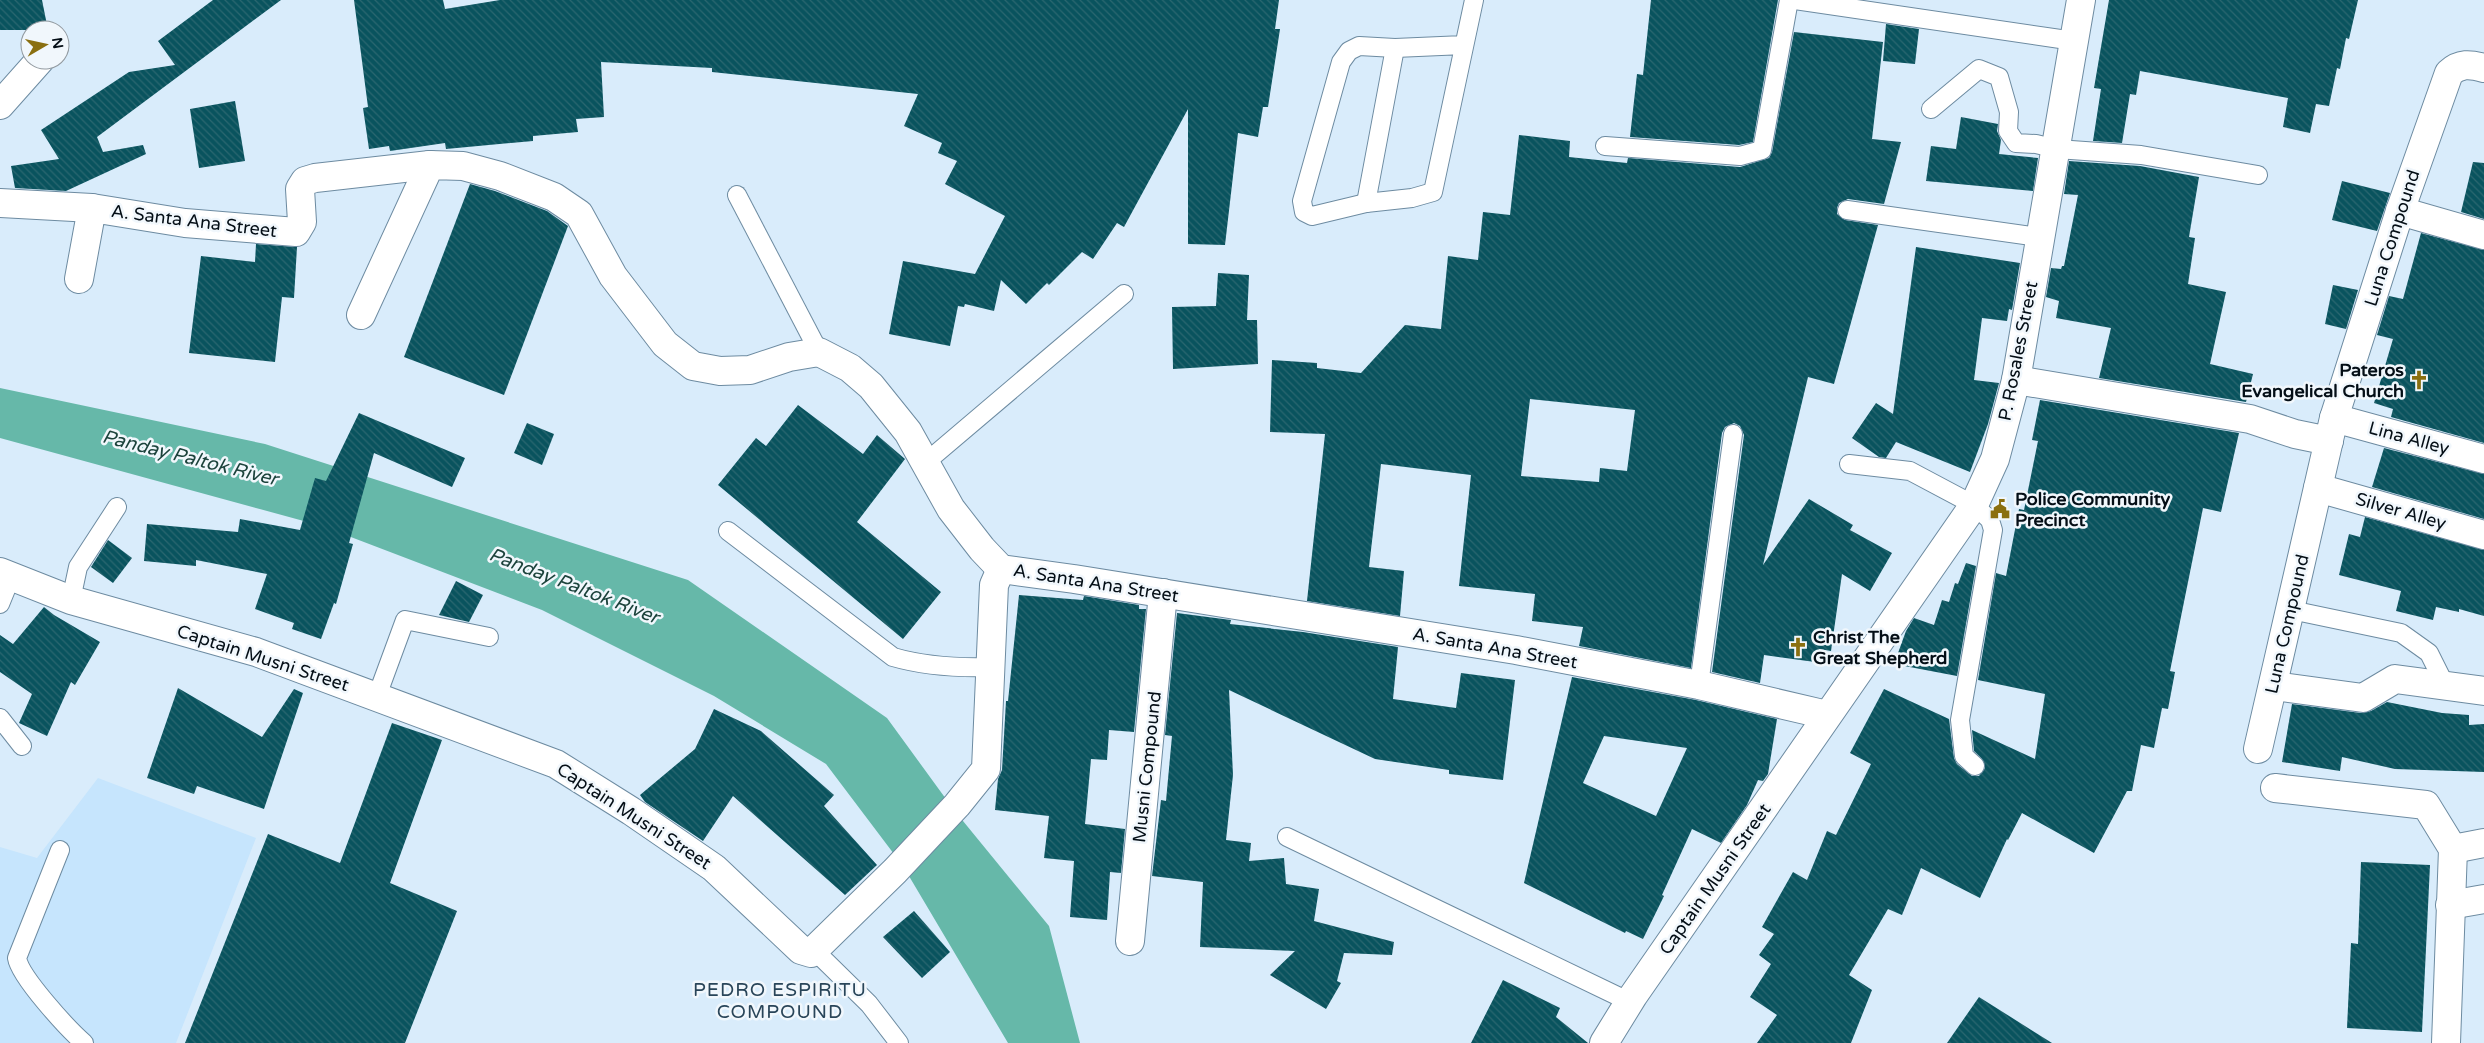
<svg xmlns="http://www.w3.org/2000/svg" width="2484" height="1043" font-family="'Varela Round',sans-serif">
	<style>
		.built { fill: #c6e5fd }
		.water { fill: #66b8a9 }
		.building { fill: url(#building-back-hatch); fill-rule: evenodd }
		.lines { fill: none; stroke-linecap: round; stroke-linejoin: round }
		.lane-casing { stroke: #6d8ba1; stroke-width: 20 }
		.street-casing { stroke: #6d8ba1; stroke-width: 30 }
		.secondary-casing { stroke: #6d8ba1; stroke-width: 30 }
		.lane { stroke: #fff; stroke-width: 18 }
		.street { stroke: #fff; stroke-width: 28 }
		.secondary { stroke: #fff; stroke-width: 28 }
		.labels { text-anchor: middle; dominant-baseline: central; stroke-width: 5; stroke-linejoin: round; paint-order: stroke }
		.street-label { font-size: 18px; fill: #040e16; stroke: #f1f7fc }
		.poi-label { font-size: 18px; font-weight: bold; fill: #040e16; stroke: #f1f7fc; text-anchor: start }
		.water-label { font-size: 19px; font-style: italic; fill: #1c433c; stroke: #f1f7fc }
		.neighbourhood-label { font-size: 19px; letter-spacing: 1px; fill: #294559; stroke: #f1f7fc }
	</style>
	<defs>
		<pattern id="building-back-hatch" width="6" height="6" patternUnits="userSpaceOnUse" patternTransform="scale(1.25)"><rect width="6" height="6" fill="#09535e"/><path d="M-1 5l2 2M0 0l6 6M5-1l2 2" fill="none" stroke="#2b6770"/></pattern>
	</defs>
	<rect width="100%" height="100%" fill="#d9ecfb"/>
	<polygon class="built" points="98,778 256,838 176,1043 0,1043 0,847 37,858"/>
	<polygon class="water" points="0,388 265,444 688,580 887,718 954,810 1049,926 1080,1043 1008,1043 903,866 826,764 714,696 542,610 322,526 0,438"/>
	<g class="building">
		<polygon points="0,0 42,0 48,30 0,30"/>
		<polygon points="213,0 281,0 97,137 103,152 143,145 146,154 66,191 15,188 11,166 59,159 41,130 129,72 175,65 158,41"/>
		<polygon points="354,0 443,0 445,9 500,0 1279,0 1275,29 1280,29 1268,107 1263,107 1258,137 1238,133 1225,245 1188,244 1188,109 1124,227 1117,223 1093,259 1082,252 1049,285 1047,283 1026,304 1001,280 994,311 965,304 964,307 958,306 950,346 889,334 903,261 975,274 1005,216 945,184 957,161 938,153 942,143 904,126 918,94 712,72 712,68 601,62 604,117 576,119 578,132 533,136 533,141 446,149 445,143 390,151 389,146 369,149 363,108 368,107"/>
		<polygon points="1651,0 1778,0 1753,142 1739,145 1630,137 1637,74 1643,75"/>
		<polygon points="2109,0 2358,0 2349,39 2346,38 2340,69 2337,68 2329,106 2316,104 2310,133 2283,127 2288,98 2140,71 2136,95 2130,94 2122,143 2093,141 2101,89 2094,88"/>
		<polygon points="1886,24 1919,29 1915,64 1883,61"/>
		<path d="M1794,32L1883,42L1872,139L1901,142L1884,204L1848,199L1839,203L1837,208V214L1845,220L1878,225L1834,384L1808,377L1763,565L1809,499L1853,525L1850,530L1892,553L1870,591L1842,574L1831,651L1819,649L1815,662L1764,655L1760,683L1712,672L1744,435L1740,426L1734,423L1725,427L1722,433L1691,668L1579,646L1583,627L1532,621L1535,594L1459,586L1471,475L1381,464L1369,567L1404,571L1400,616L1307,601L1325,434L1270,432L1272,360L1317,363V368L1361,373L1405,325L1441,329L1448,256L1478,260L1483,212L1510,215L1519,135L1570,141L1569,157L1627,163L1628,158L1740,167L1769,158L1772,152ZM1530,399L1635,410L1627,471L1600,468L1599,482L1521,476Z"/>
		<polygon points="235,101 245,161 199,168 190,109"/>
		<polygon points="1961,117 1998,124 1997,131 2001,140 1999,154 2038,158 2033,191 1926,181 1931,146 1956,149"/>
		<polygon points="2069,161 2140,166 2199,177 2189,237 2195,238 2188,284 2226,292 2210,364 2253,374 2246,402 2099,378 2111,328 2056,318 2059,301 2046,297 2051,268 2061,269 2062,266 2064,266 2078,195 2064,194"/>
		<polygon points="2473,162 2484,163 2484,219 2461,212"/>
		<polygon points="2342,181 2390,193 2377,231 2332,220"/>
		<polygon points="470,184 495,191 547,211 568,226 504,395 404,357"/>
		<polygon points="2421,233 2484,250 2484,443 2391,417 2393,409 2374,403 2393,339 2377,335 2389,296 2403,299"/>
		<polygon points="256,244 297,247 294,298 282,297 275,362 189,353 201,256 255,262"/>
		<polygon points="1916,247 2020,263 2012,310 2009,309 2007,321 1982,318 1974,380 1999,383 1988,424 1970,472 1896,442 1886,458 1879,457 1852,438 1876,403 1893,414"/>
		<polygon points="1218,273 1249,275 1247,320 1257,320 1258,364 1173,369 1172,307 1216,306"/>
		<polygon points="2333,285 2358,290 2346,329 2325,324"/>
		<polygon points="2040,400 2239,433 2221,512 2203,508 2170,671 2175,672 2168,709 2162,708 2154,748 2141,745 2132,791 2127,791 2094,853 2022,813 2008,840 2007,839 1980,898 1921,868 1902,915 1888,909 1849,975 1872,990 1851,1043 1757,1043 1777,1015 1750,997 1771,964 1759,955 1774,934 1762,927 1793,872 1807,880 1827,831 1836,835 1871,764 1850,753 1884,689 1949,719 1954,758 1957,764 1972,776 1979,776 1985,768 1982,759 1974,751 1972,730 2035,759 2045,694 1978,680 1996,573 2006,576 2019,509 2024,510 2038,441 2032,440"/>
		<polygon points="798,405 863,454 877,435 905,459 857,522 941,592 903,639 718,485 756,438 766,446"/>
		<polygon points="359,413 465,458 452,487 374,453 349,543 353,544 336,604 334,603 321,639 292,629 294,623 255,609 267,574 196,560 196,566 144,561 147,524 238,532 240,519 300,530 315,478 326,481"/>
		<polygon points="527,423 554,434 542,465 514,453"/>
		<polygon points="2384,448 2484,474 2484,519 2372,487"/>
		<polygon points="2365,517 2484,550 2484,616 2459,609 2459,612 2436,607 2433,620 2396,611 2401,591 2339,575 2349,534 2360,537"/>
		<polygon points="108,540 132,558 113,583 91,567"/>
		<polygon points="1966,563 1976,566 1957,676 1894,664 1906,631 1914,618 1934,625 1942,600 1949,602 1955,583 1958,584"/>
		<polygon points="456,581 483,595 469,622 439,615"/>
		<polygon points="1019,595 1083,600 1084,596 1139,605 1139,609 1146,609 1134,732 1109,730 1107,760 1091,759 1085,824 1125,829 1121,873 1110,872 1107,920 1070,917 1074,861 1044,858 1049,816 995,810 998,779 1002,770 1006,701 1008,701"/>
		<polygon points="44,607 54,615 100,642 75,685 71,682 47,736 19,723 32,694 0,672 0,635 13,644"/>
		<polygon points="1177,613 1231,620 1230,624 1303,632 1398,647 1393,699 1456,708 1461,673 1515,680 1503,780 1449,774 1449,770 1375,759 1229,690 1233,775 1226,840 1251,843 1249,861 1284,858 1286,884 1319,889 1314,921 1394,942 1392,955 1344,953 1337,981 1341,983 1326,1009 1270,975 1295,951 1200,947 1203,882 1152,876 1161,800 1166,801 1172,736 1165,735"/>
		<path d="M1572,677L1696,700L1777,719L1768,774L1763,781L1758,780L1747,805L1721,843L1692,829L1662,895L1664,896L1643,939L1626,931L1625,933L1524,883ZM1604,736L1687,748L1656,816L1583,783Z"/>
		<polygon points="178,688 262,737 294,689 303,693 264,809 197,786 194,794 147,778"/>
		<polygon points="2387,702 2442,713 2469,715 2469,725 2484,724 2484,772 2395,769 2342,757 2340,771 2282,762 2292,704 2361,713 2371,711"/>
		<polygon points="714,709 761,731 834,795 824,806 877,865 845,895 733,796 703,841 645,802 640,795 695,749"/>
		<polygon points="392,723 442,740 390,883 457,911 405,1043 185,1043 268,834 340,863"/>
		<polygon points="2361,862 2430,865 2422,1032 2347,1028 2351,943 2358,944"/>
		<polygon points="914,911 950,952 922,978 883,937"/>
		<polygon points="1503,980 1560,1008 1556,1017 1588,1043 1471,1043"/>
		<polygon points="1979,997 2052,1043 1947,1043"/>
	</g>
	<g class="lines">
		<defs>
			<g id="lane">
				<polyline points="1795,0 2074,41"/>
				<polyline points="1464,45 1395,48 1359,46 1349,51 1341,62 1302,201 1304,212 1312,216 1366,203 1412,198 1433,192 1474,0"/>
				<polyline points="1931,109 1979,69 1999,77 2009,112 2008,131 2016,143 2036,144 2057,149 2141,155 2258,175"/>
				<polyline points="1605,146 1740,156 1762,150 1789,0"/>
				<polyline points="737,195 819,352"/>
				<polyline points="1366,203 1395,48"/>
				<polyline points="1847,210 2039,237"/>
				<polyline points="925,463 1124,294"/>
				<polyline points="1849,464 1910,471 1974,505 1990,520 1993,530 1960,720 1964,756 1975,766"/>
				<path d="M728,531L893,657C924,666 958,668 991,667"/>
				<polyline points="71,600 78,567 117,507"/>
				<polyline points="0,604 11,577"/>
				<polyline points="2291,610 2401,633 2429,653 2445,685"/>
				<polyline points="1699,685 1733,434"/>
				<polyline points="377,696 405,620 489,637"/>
				<polyline points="0,718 22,746"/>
				<polyline points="1287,837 1630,1002"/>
				<path d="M60,850L17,958C20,977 68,1029 84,1043"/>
				<polyline points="815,951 869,1004 899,1043"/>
			</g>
			<g id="street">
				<polyline points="0,105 40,60"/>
				<polyline points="0,203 92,208"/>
				<polyline points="2400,211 2484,235"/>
				<polyline points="79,279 92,208 185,223 296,232 302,222 300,189 305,181 315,178 430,165"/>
				<polyline points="361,315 430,165 463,166 500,176 554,197 579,214 613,276 665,344 693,366 720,371 750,370 789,357 819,352 850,368 871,386 908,432 951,509 982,549 1001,569 1074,579 1516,650 1699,685 1827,715"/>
				<polyline points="2016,380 2250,419 2295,434 2329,441"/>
				<polyline points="2334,418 2484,459"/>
				<polyline points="2318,488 2484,535"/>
				<polyline points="0,572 71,600 256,652 556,764 631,811 714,868 801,950 811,953 895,871 957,805 986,769 994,585 1001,569"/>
				<polyline points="2274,686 2363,698 2395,679 2484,691"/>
				<path d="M2258,749L2334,418L2400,211L2449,73C2460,63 2470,64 2484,68"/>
				<polyline points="2275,788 2426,805 2453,849 2446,1043"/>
				<polyline points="2453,849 2484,843"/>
				<polyline points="2450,905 2484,899"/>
				<polyline points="1130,941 1163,593"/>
			</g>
			<polyline id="secondary" points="1604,1043 1633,996 1974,505 1995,459 2016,380 2081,0"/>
		</defs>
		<use href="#lane" class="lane-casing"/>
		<use href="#street" class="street-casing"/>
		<use href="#secondary" class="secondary-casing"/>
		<use href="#lane" class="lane"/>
		<use href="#street" class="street"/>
		<use href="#secondary" class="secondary"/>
	</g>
	<defs>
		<symbol id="church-bare" viewBox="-9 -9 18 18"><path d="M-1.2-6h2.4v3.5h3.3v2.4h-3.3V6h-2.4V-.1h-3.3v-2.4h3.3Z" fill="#8a6f10" stroke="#f1f7fc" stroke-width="2.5" paint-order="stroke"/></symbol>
		<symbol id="civic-bare" viewBox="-9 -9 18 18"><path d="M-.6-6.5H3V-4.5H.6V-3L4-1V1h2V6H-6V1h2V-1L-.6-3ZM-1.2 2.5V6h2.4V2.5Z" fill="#8a6f10" stroke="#f1f7fc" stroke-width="2.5" paint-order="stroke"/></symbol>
	</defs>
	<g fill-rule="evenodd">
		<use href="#church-bare" x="2405" y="366" width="28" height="28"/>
		<use href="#civic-bare" x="1986" y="495" width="28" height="28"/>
		<use href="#church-bare" x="1784" y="633" width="28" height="28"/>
	</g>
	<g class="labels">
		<g class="street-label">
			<text transform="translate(194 221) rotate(7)">A. Santa Ana Street</text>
			<text transform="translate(2392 238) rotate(-72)">Luna Compound</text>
			<text transform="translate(2018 351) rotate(-79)">P. Rosales Street</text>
			<text transform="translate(2409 438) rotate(15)">Lina Alley</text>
			<text transform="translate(2401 511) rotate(16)">Silver Alley</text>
			<text transform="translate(1096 583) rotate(9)">A. Santa Ana Street</text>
			<text transform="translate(2287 624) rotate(-77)">Luna Compound</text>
			<text transform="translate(1495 648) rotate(10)">A. Santa Ana Street</text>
			<text transform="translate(263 658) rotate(18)">Captain Musni Street</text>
			<text transform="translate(1147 767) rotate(-84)">Musni Compound</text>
			<text transform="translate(634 816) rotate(33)">Captain Musni Street</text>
			<text transform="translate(1715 879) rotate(-55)">Captain Musni Street</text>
		</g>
		<g class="poi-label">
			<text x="2404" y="370" text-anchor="end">Pateros<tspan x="2404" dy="21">Evangelical Church</tspan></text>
			<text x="2015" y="499">Police Community<tspan x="2015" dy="21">Precinct</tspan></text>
			<text x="1813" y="637">Christ The<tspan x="1813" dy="21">Great Shepherd</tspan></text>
		</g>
		<g class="water-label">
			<text transform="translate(190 458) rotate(14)">Panday Paltok River</text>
			<text transform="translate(574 586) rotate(21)">Panday Paltok River</text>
		</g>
		<g class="neighbourhood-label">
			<text x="780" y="990">PEDRO ESPIRITU<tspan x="780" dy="22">COMPOUND</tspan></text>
		</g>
	</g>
	<g transform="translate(45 45) rotate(81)"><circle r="24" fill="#f1f7fc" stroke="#929aa0"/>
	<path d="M0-4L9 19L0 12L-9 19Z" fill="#8a6f10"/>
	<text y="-8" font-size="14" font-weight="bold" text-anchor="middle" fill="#040e16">N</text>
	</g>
</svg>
